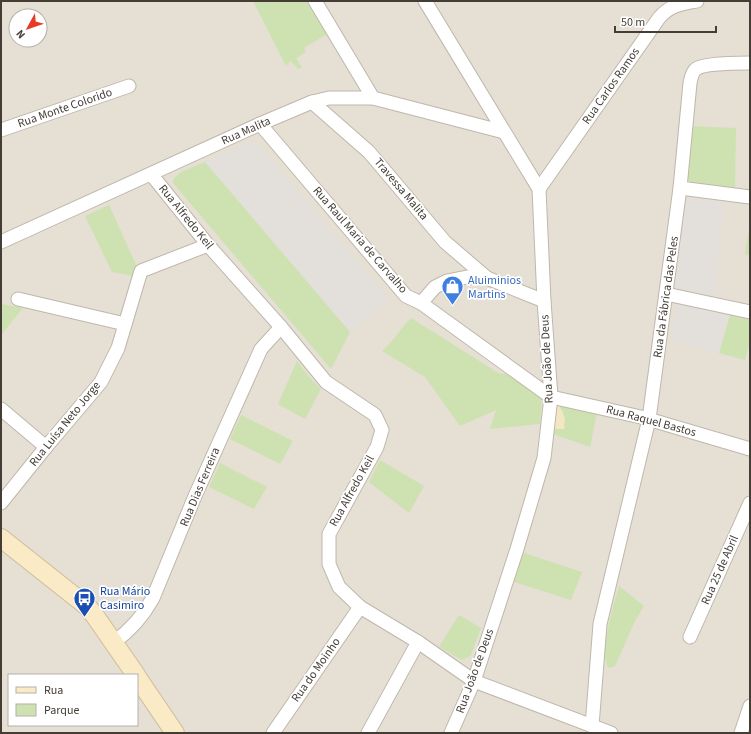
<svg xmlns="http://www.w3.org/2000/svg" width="751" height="734" font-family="'Source Sans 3',sans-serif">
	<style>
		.residential { fill: #e5dfd4; fill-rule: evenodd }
		.industrial { fill: #e3dfda }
		.green { fill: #cee2b1 }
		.sand { fill: #f3e7c3 }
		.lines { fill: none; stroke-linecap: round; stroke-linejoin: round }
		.street-casing { stroke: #bfb7ac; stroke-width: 15 }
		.secondary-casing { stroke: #cdbd98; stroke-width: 20 }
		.street { stroke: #fff; stroke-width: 13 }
		.secondary { stroke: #faebc6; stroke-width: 18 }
		.labels { text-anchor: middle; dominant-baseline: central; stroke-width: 3.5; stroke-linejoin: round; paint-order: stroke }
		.street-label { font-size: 12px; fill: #433d35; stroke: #fff }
		.shop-label { font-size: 12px; fill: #366cbe; stroke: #fff; text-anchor: start }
		.transit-label { font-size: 12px; fill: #164399; stroke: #fff; text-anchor: start }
	</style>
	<rect width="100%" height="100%" fill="#f1ede5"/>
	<path class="residential" d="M1,1H750V733H1ZM16,16H40V40H16ZM9,675H137V725H9Z"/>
	<g class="industrial">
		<polygon points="248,142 252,147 256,143 389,299 350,332 205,162"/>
		<polygon points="694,198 724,200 715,299 676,288 685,205 689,199"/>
		<polygon points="677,302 730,315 719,353 671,341"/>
	</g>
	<g class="green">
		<polygon points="253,1 306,1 327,34 304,48 306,52 296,58 302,67 297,70 298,68 290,61 286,66"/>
		<polygon points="690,126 736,128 735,189 694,183 689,181 687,178"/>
		<path d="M205,162L350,332L331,369L173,183C173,172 196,166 205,162Z"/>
		<polygon points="109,205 137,267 134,276 112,272 85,216"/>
		<polygon points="750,223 750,255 745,254"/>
		<polygon points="1,304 23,308 1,335"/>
		<polygon points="730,315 750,320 750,341 745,360 719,353"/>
		<path d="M411,318L500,374L513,372L542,397L540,424L490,429L496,410L460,426L425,377L382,351C394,341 400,329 411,318Z"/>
		<polygon points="297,361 309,377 321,389 305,419 278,404"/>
		<polygon points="562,393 575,394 599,402 590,447 553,434 554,429 563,429 563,412 558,405"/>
		<polygon points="241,415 293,441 280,464 230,439"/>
		<polygon points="380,460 424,486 409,513 369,482"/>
		<polygon points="220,463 267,487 254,509 209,487"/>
		<polygon points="521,552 582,572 571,600 511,581"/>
		<path d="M619,586L644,606L635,621L615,666L611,668L608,667C599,652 614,604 619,586Z"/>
		<polygon points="459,615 481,628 471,655 469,657 462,660 439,647"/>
	</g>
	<polygon class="sand" points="556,399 565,418 564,425 565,428 563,429 554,429"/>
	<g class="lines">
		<defs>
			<g id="street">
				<polyline points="315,1 373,98"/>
				<polyline points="425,1 539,189 544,301 551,397 544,458 517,549 474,681 451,733"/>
				<polyline points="312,102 369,152 445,242 487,278"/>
				<polyline points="260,124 406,296 421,303 551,397 641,417 750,449"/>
				<polyline points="1,130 129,86"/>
				<polyline points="151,174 208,245 281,327 326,382 375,415 382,430 377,447 329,534 329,564 339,587 360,607 418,642 474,681 611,733"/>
				<polyline points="680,188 750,197"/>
				<path d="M539,189L659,18C670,5 681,4 697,1"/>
				<polyline points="1,242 260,124 312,102 329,98 373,98 504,132"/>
				<polyline points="666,294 750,312"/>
				<polyline points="18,299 125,324"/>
				<polyline points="421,303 435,287 447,281 467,277 487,278 544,301"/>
				<polyline points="1,409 46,447"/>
				<polyline points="1,503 46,447 101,382 118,348 141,271 208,245"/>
				<polyline points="690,637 750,503"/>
				<path d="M114,642C131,630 143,616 153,598L195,496L261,349L281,327"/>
				<path d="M592,726L600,624L649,419L680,188L690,83C691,78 692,72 696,69C704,63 739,63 750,63"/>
				<polyline points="273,733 360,607"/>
				<polyline points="368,733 418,642"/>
				<polyline points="741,733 750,706"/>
			</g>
			<g id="secondary">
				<polyline points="1,538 88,607 95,616 136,675"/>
				<polyline points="137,677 175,733"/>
			</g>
		</defs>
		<use href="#street" class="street-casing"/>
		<use href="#secondary" class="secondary-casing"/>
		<use href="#street" class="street"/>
		<use href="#secondary" class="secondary"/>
	</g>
	<defs>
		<symbol id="shop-pin" viewBox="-11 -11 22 30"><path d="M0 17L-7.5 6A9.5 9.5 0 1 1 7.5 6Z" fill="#3f7fe0" stroke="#fff"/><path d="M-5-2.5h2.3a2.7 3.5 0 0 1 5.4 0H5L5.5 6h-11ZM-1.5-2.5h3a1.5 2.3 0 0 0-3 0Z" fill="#fff"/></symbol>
		<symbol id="bus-pin" viewBox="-11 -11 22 30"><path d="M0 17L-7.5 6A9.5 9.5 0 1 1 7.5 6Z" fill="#1a4fb4" stroke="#fff"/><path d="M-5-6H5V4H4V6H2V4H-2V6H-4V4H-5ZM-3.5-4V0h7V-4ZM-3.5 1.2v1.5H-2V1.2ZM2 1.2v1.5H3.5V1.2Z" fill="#fff"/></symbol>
	</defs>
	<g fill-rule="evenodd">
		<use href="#shop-pin" x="440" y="274" width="25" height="34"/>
		<use href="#bus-pin" x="72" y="586" width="25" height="34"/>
	</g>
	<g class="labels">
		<g class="street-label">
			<text transform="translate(611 86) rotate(-55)">Rua Carlos Ramos</text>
			<text transform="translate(65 108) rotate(-19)">Rua Monte Colorido</text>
			<text transform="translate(246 131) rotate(-24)">Rua Malita</text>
			<text transform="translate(401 189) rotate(50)">Travessa Malita</text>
			<text transform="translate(186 217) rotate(51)">Rua Alfredo Keil</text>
			<text transform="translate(360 240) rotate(49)">Rua Raul Maria de Carvalho</text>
			<text transform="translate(666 297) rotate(-82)">Rua da Fábrica das Peles</text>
			<text transform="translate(547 359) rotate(-93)">Rua João de Deus</text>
			<text transform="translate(651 421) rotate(15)">Rua Raquel Bastos</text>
			<text transform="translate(65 424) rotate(-51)">Rua Luísa Neto Jorge</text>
			<text transform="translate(200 487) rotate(-67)">Rua Dias Ferreira</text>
			<text transform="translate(352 491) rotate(-61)">Rua Alfredo Keil</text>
			<text transform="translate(720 570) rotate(-66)">Rua 25 de Abril</text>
			<text transform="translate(316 670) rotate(-55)">Rua do Moinho</text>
			<text transform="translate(475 671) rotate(-70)">Rua João de Deus</text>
		</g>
		<g class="shop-label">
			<text x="468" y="280">Aluiminios<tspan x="468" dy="14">Martins</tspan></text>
		</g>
		<g class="transit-label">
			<text x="100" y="591">Rua Mário<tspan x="100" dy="14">Casimiro</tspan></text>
		</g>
	</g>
	<rect width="751" height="734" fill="none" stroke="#433d35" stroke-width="4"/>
	<rect x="8" y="674" width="130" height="52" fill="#ffffff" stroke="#b4b1ae"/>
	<rect x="16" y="687" width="20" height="6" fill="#faebc6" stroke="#b4b1ae"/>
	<text x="44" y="694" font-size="12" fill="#433d35">Rua</text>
	<rect x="16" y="704" width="20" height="12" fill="#cee2b1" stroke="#b4b1ae"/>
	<text x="44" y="714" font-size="12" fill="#433d35">Parque</text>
	<g transform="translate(28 28) rotate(230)"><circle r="19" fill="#ffffff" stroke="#b4b1ae"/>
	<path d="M0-3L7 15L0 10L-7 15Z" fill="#e83a25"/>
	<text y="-6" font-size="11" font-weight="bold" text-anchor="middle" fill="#433d35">N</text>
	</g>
	<path d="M615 26v6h101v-6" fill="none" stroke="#433d35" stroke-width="2"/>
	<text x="621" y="26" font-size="12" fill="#433d35" stroke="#ffffff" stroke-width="3" paint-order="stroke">50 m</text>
</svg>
